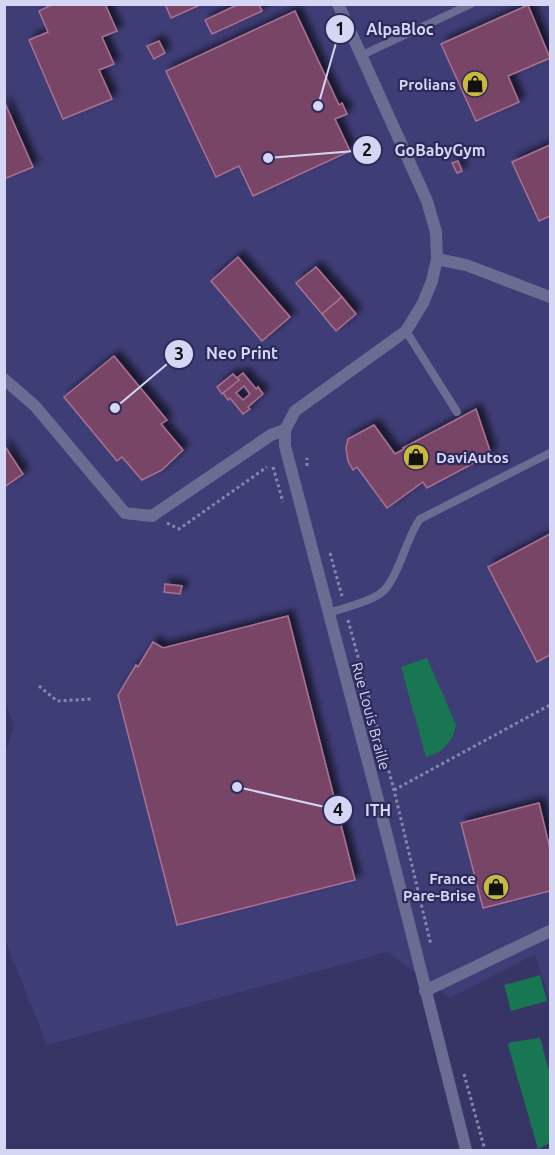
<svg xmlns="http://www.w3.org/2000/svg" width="555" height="1155" font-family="Ubuntu,sans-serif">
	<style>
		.built { fill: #3f3d76 }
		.water { fill: #197652 }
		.building { fill: #794566; stroke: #a87193; stroke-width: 1.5; fill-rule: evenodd; filter: url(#shadow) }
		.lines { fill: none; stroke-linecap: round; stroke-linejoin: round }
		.path { stroke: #8585ad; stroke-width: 3; stroke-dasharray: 3 3; stroke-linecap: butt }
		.service { stroke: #6a6c91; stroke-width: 8 }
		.minor { stroke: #6a6c91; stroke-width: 12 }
		.labels { text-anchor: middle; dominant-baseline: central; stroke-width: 4.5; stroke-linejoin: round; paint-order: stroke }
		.poi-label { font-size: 15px; font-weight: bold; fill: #d4d6f4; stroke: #2c2a5a; text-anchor: end }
		.street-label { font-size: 15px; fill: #d4d6f4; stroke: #2c2a5a }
		.leader { fill: none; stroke: #d4d6f4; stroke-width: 2 }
		.callout-dot { fill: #d4d6f4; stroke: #2c2a5a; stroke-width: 2 }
		.mark-label { font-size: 18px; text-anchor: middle; font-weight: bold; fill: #111 }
		.callout-label { font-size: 16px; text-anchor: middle; font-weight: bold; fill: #d4d6f4; stroke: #2c2a5a; stroke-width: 4.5; stroke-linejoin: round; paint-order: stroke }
	</style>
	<defs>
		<filter id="shadow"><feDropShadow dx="5.5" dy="-5.5" stdDeviation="3" flood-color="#0009"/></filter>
	</defs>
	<rect width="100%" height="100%" fill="#363566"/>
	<polygon class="built" points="5,5 550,5 550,1001 535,954 450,998 387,952 47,1045 5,940 4,757 14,725 5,701"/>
	<g class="water">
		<path d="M427,658L456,725C452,743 443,752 426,757L401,667Z"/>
		<polygon points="540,975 547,1001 511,1011 504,985"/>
		<polygon points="540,1038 550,1074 550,1143 538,1149 508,1045 509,1043 512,1042"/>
	</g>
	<g class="building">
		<polygon points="53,4 105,4 117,31 102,37 114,64 99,70 112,99 63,119 29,40 48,32 39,11"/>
		<polygon points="165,4 202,4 171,18"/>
		<polygon points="239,4 259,4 262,11 212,34 205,20"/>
		<polygon points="528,5 550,58 508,76 519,102 476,121 441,44"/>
		<polygon points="295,11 339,105 342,103 347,114 335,119 350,151 253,196 239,166 216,177 166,71"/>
		<polygon points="159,41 165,53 154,59 147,46"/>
		<polygon points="4,101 33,167 4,179"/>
		<polygon points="550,145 550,216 539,221 512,162"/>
		<polygon points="458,161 462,171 457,173 452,163"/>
		<polygon points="238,257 290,317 262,341 211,281"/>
		<polygon points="316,267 342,297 322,314 296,283"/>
		<polygon points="342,297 356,314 336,331 322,314"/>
		<polygon points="114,356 167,420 161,424 183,450 162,470 142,480 122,457 117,461 64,397"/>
		<path d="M243,373L256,389L258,387L263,394L248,407L250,409L243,414L230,398L228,400L223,393L239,380L237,378ZM244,386L250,394L243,400L236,393Z"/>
		<polygon points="233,374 239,380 222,394 217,387"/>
		<polygon points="476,409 491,454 427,488 423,482 387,508 357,467 353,470 348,461 346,448 348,439 374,425 395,454 404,449 403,448"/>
		<polygon points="4,445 23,474 4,487"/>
		<polygon points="550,534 550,655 537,662 488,567"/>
		<polygon points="165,584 182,586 180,594 164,592"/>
		<polygon points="288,616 355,880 177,925 118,695 136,665 138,667 153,642 163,648"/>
		<polygon points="539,803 550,849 550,891 483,908 461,823"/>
	</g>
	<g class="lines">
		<g class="path">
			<polyline points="307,466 307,458"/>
			<polyline points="273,467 283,502"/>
			<polyline points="167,523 179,529 267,467"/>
			<polyline points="330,553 342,596"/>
			<polyline points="348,620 394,790 431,945"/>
			<polyline points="39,686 57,701 91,699"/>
			<polyline points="394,790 550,705"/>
			<polyline points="464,1074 485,1150"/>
		</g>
		<g class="service">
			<polyline points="360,56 471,4"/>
			<polyline points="406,331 457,412"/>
			<path d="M328,613C341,609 372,601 381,593C398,580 406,538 420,519L550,453"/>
		</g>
		<g class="minor">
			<polyline points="338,4 427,201 436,232 437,259 432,281 423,303 406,331 295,411 285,430 285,446 378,800 466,1150"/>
			<polyline points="437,259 466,265 550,297"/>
			<polyline points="4,379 35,406 125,513 152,516 271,435 285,430"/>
			<polyline points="425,991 550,931"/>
		</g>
	</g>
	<defs>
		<symbol id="shop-disc" viewBox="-11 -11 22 22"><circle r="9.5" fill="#caba3a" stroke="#2c2a5a"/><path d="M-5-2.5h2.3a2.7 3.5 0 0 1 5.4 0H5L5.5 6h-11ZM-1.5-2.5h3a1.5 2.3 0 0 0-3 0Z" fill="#111"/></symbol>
	</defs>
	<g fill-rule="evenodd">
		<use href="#shop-disc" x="460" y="69" width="30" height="30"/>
		<use href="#shop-disc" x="401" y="442" width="30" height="30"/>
		<use href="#shop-disc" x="481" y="872" width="30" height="30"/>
	</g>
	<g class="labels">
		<g class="poi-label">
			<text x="456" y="84">Prolians</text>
			<text x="436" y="457" text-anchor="start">DaviAutos</text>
			<text x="476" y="878">France<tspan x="476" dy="17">Pare-Brise</tspan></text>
		</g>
		<g class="street-label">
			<text transform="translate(371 716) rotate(75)">Rue Louis Braille</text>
		</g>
	</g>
	<path class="leader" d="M318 106L340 29M268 158L367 150M115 408L179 354M237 787L338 810"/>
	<g class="callout-dot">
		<circle cx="318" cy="106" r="6"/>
		<circle cx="268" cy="158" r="6"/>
		<circle cx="115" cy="408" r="6"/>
		<circle cx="237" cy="787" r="6"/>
		<circle cx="340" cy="29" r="15"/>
		<circle cx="367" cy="150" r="15"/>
		<circle cx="179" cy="354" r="15"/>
		<circle cx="338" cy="810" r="15"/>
	</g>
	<g class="mark-label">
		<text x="340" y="35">1</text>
		<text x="367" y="156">2</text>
		<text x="179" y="360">3</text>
		<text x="338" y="816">4</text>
	</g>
	<g class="callout-label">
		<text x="400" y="35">AlpaBloc</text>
		<text x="440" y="156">GoBabyGym</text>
		<text x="242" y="359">Neo Print</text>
		<text x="378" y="816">ITH</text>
	</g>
	<rect width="555" height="1155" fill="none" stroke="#d4d6f4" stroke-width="12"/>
</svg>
